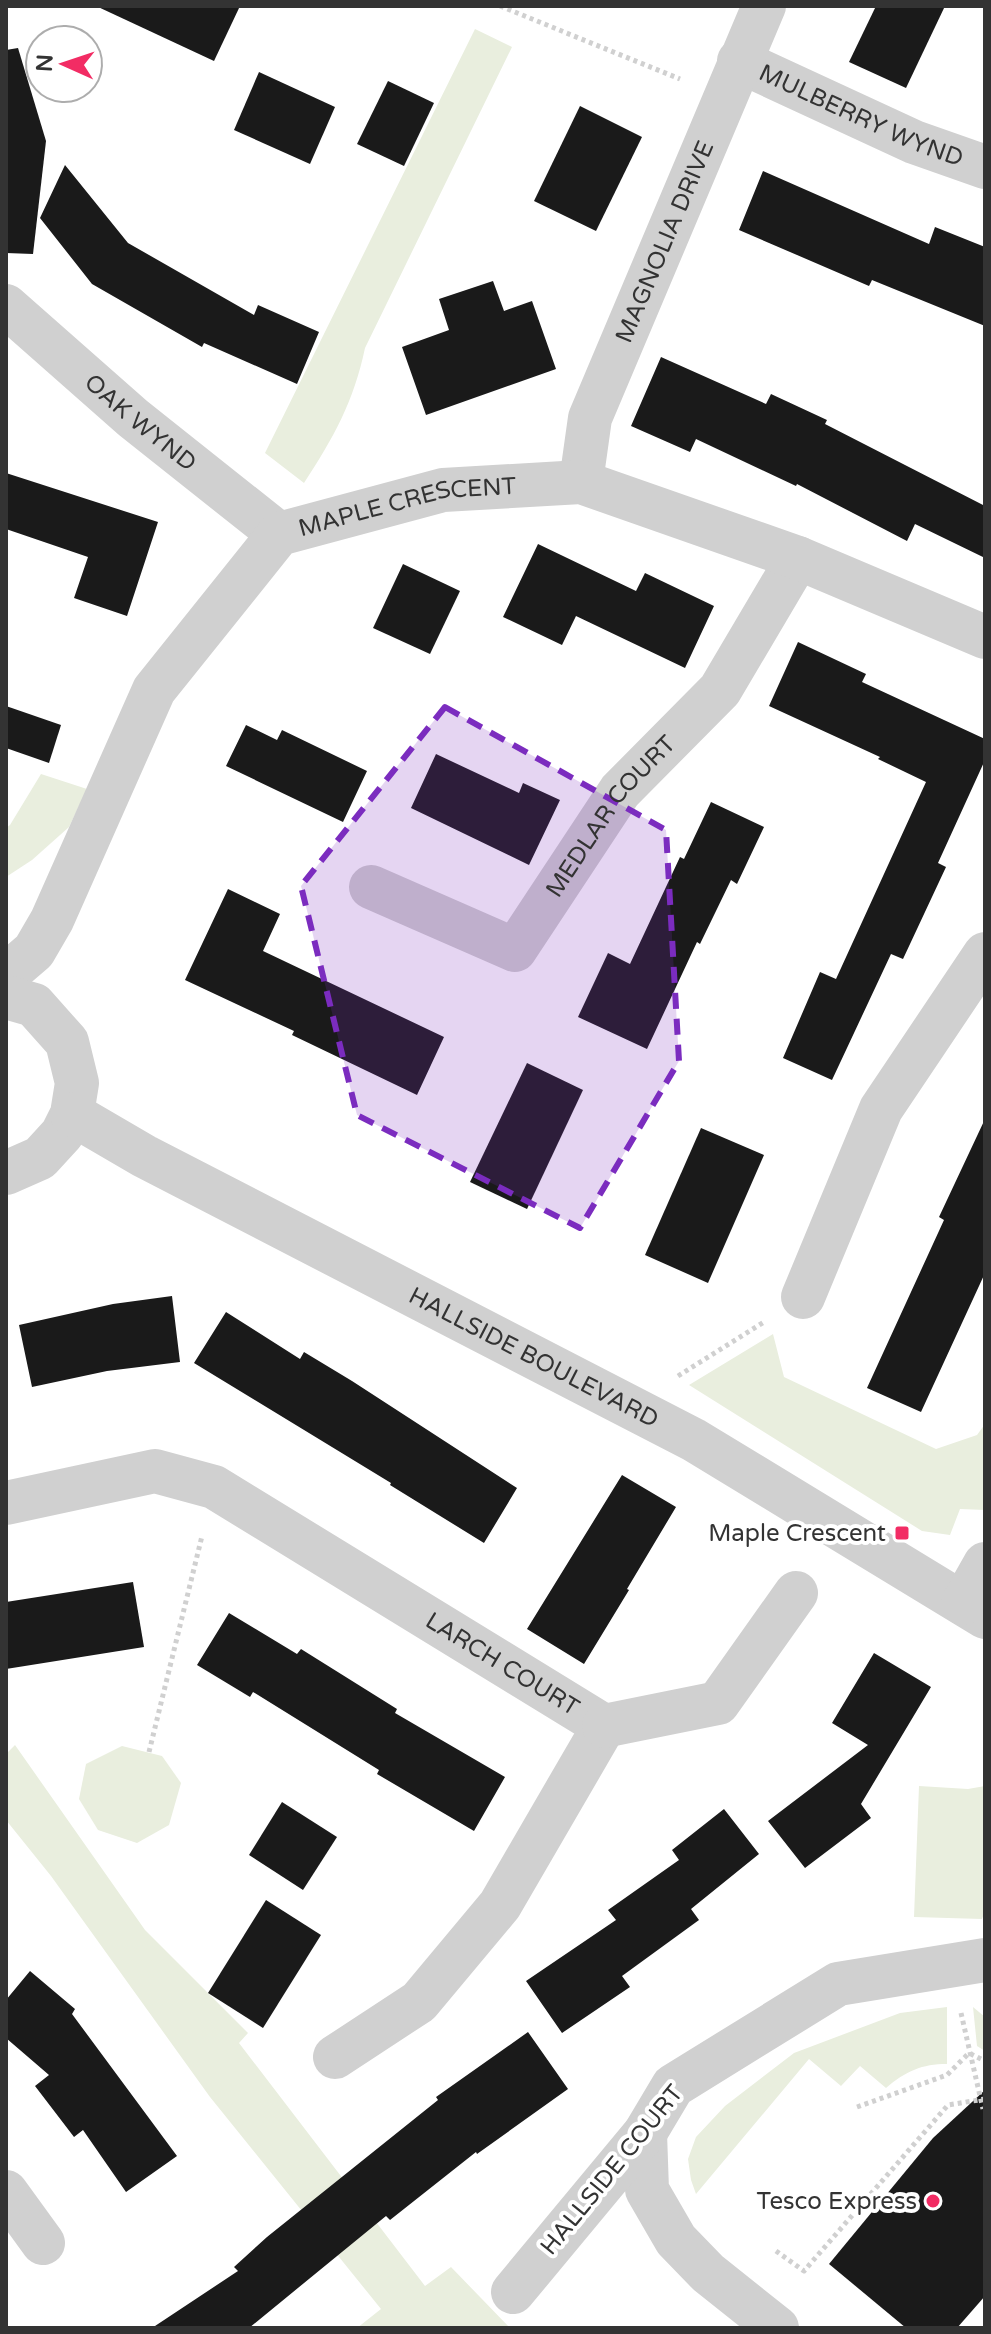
<svg xmlns="http://www.w3.org/2000/svg" width="991" height="2334" font-family="'Varela Round',sans-serif">
	<style>
		.green { fill: #e9eede }
		.building { fill: #1a1a1a }
		.lines { fill: none; stroke-linecap: round; stroke-linejoin: round }
		.path { stroke: #d0d0d0; stroke-width: 5; stroke-dasharray: 4 4; stroke-linecap: butt }
		.minor { stroke: #d0d0d0; stroke-width: 44 }
		.marked { fill: #7b2cbf; fill-opacity: 0.2; stroke: #7b2cbf; stroke-width: 6; stroke-dasharray: 16 10; stroke-linejoin: round }
		.poi-dot { fill: #f22c64; stroke: #fff; stroke-width: 3 }
		.labels { text-anchor: middle; dominant-baseline: central; stroke-width: 8; stroke-linejoin: round; paint-order: stroke }
		.street-label { font-size: 24px; fill: #333; stroke: #fff }
		.poi-label { font-size: 24px; fill: #333; stroke: #fff; text-anchor: end }
	</style>
	<rect width="100%" height="100%" fill="#fff"/>
	<g class="green">
		<path d="M475,29L512,47L365,348C354,401 333,439 304,483L265,453Z"/>
		<polygon points="41,774 87,789 69,827 32,860 6,877 6,828 10,825"/>
		<polygon points="773,1334 784,1377 936,1449 977,1435 985,1424 985,1510 960,1509 950,1535 922,1531 689,1385"/>
		<polygon points="15,1745 145,1930 248,2033 239,2043 425,2286 451,2267 510,2328 357,2328 381,2309 210,2097 51,1876 6,1820 6,1754"/>
		<polygon points="122,1746 162,1756 181,1783 169,1825 137,1843 98,1830 79,1799 86,1764"/>
		<polygon points="919,1786 968,1789 985,1786 985,1911 982,1919 914,1917"/>
		<path d="M947,2007V2064C922,2064 906,2071 886,2088L860,2066L841,2086L809,2059L696,2194L691,2180L688,2159L696,2137L725,2106L794,2053L900,2013Z"/>
		<polygon points="973,2007 985,2017 985,2051 977,2046"/>
	</g>
	<g class="building">
		<polygon points="96,6 240,6 214,61"/>
		<polygon points="876,6 945,6 906,88 849,62"/>
		<polygon points="18,48 46,141 33,254 6,253 6,50"/>
		<polygon points="259,72 335,107 310,164 234,130"/>
		<polygon points="388,81 434,103 404,166 357,144"/>
		<polygon points="580,106 642,137 596,231 534,201"/>
		<polygon points="65,165 128,243 254,315 258,305 319,332 297,384 204,343 202,347 92,284 40,218"/>
		<polygon points="763,171 929,244 935,227 985,247 985,326 872,280 869,286 739,230"/>
		<polygon points="493,281 504,311 532,301 556,369 426,415 402,347 449,330 439,299"/>
		<polygon points="661,357 766,404 771,394 827,420 825,424 985,506 985,558 915,524 907,541 797,484 796,486 696,439 690,452 631,426"/>
		<polygon points="6,473 158,522 127,616 74,598 88,557 6,529"/>
		<polygon points="538,544 636,591 645,573 714,606 685,668 576,616 562,645 503,617"/>
		<polygon points="403,564 460,591 430,654 373,628"/>
		<polygon points="798,642 866,674 862,682 985,739 985,760 938,863 946,867 903,959 891,954 832,1080 783,1058 820,972 836,979 926,782 878,759 880,757 769,706"/>
		<polygon points="6,706 61,725 49,763 6,748"/>
		<polygon points="246,725 277,740 282,730 367,771 343,822 226,766"/>
		<polygon points="436,754 519,793 523,783 560,800 529,865 411,808"/>
		<polygon points="711,802 764,827 737,884 731,880 700,944 697,942 647,1049 578,1017 608,953 630,964 680,857 684,859"/>
		<polygon points="228,889 280,914 263,951 444,1037 417,1095 292,1035 294,1031 185,980"/>
		<polygon points="527,1063 583,1090 527,1209 470,1182"/>
		<polygon points="985,1119 985,1273 921,1412 867,1388 944,1220 939,1217"/>
		<polygon points="701,1128 764,1155 708,1283 645,1255"/>
		<polygon points="172,1296 180,1362 107,1371 32,1387 19,1325 113,1304"/>
		<polygon points="226,1312 300,1359 304,1352 352,1381 517,1488 484,1543 390,1485 391,1483 194,1363"/>
		<polygon points="622,1475 676,1507 627,1589 629,1590 584,1664 527,1629"/>
		<polygon points="133,1582 144,1647 6,1669 6,1602"/>
		<polygon points="229,1613 297,1654 301,1649 397,1709 395,1713 505,1777 474,1831 377,1774 379,1770 253,1692 250,1697 197,1665"/>
		<polygon points="874,1653 931,1687 861,1804 871,1818 805,1868 768,1821 868,1745 832,1723"/>
		<polygon points="282,1802 337,1837 303,1890 249,1855"/>
		<polygon points="724,1809 759,1854 691,1909 699,1920 622,1976 630,1987 562,2033 526,1981 616,1920 608,1910 679,1860 672,1850"/>
		<polygon points="266,1900 321,1935 263,2028 208,1993"/>
		<polygon points="30,1971 75,2009 72,2014 177,2156 126,2192 83,2130 74,2137 35,2086 49,2075 6,2038 6,2000"/>
		<polygon points="528,2032 568,2089 477,2154 476,2152 390,2220 386,2216 249,2328 152,2328 238,2271 234,2267 267,2237 438,2100 436,2097"/>
		<polygon points="985,2090 985,2296 957,2328 906,2328 829,2264 933,2138"/>
	</g>
	<g class="lines">
		<g class="path">
			<polyline points="500,6 680,79"/>
			<polyline points="678,1376 764,1322"/>
			<polyline points="149,1752 202,1536"/>
			<polyline points="961,2013 983,2109"/>
			<polyline points="857,2107 947,2075 969,2053 985,2061"/>
			<polyline points="776,2251 804,2271 948,2105 985,2099"/>
		</g>
		<g class="minor">
			<path id="s1" d="M739,61L914,142L985,167"/>
			<path id="s2" d="M6,306L133,418L279,534"/>
			<path id="s3" d="M581,482L590,418L764,6"/>
			<path id="s4" d="M371,887L515,950L620,791L720,690L798,558"/>
			<path id="s5" d="M6,975L34,951L52,920L154,690L279,534L443,490L581,482L798,558L985,637"/>
			<polyline points="6,997 34,1005 67,1042 77,1083 72,1114 62,1134 40,1158 6,1173"/>
			<path id="s6" d="M72,1114L144,1156L694,1440L985,1617"/>
			<polyline points="803,1297 881,1109 985,954"/>
			<path id="s7" d="M6,1503L155,1471L214,1487L604,1726L500,1905L419,2002L335,2057"/>
			<polyline points="963,1603 985,1564"/>
			<polyline points="604,1726 718,1703 796,1593"/>
			<polyline points="645,2133 647,2190 676,2240 708,2273 777,2328"/>
			<polyline points="6,2192 43,2243"/>
			<polyline points="513,2292 645,2133 673,2086 838,1984 985,1960"/>
		</g>
	</g>
	<path class="marked" d="M445,707L666,830L679,1061L580,1228L357,1115L301,886Z"/>
	<g class="poi-dot">
		<rect x="894" y="1525" width="16" height="16" rx="4"/>
		<circle cx="933" cy="2201" r="8"/>
	</g>
	<g class="labels">
		<g class="street-label">
			<text stroke="none"><textPath href="#s1" startOffset="134">MULBERRY WYND</textPath></text>
			<text stroke="none"><textPath href="#s3" startOffset="256">MAGNOLIA DRIVE</textPath></text>
			<text stroke="none"><textPath href="#s2" startOffset="178">OAK WYND</textPath></text>
			<text stroke="none"><textPath href="#s5" startOffset="656">MAPLE CRESCENT</textPath></text>
			<text stroke="none"><textPath href="#s4" startOffset="322">MEDLAR COURT</textPath></text>
			<text stroke="none"><textPath href="#s6" startOffset="522">HALLSIDE BOULEVARD</textPath></text>
			<text stroke="none"><textPath href="#s7" startOffset="552">LARCH COURT</textPath></text>
			<text transform="translate(612 2170) rotate(-51)">HALLSIDE COURT</text>
		</g>
		<g class="poi-label">
			<text x="886" y="1533">Maple Crescent</text>
			<text x="917" y="2201">Tesco Express</text>
		</g>
	</g>
	<rect width="991" height="2334" fill="none" stroke="#333333" stroke-width="16"/>
	<g transform="translate(64 64) rotate(273)"><circle r="38" fill="#ffffff" stroke="#adadad" stroke-width="2"/>
	<path d="M0-6L14 30L0 20L-14 30Z" fill="#f22c64"/>
	<text y="-12" font-size="22" font-weight="bold" text-anchor="middle" fill="#333333">N</text>
	</g>
</svg>
